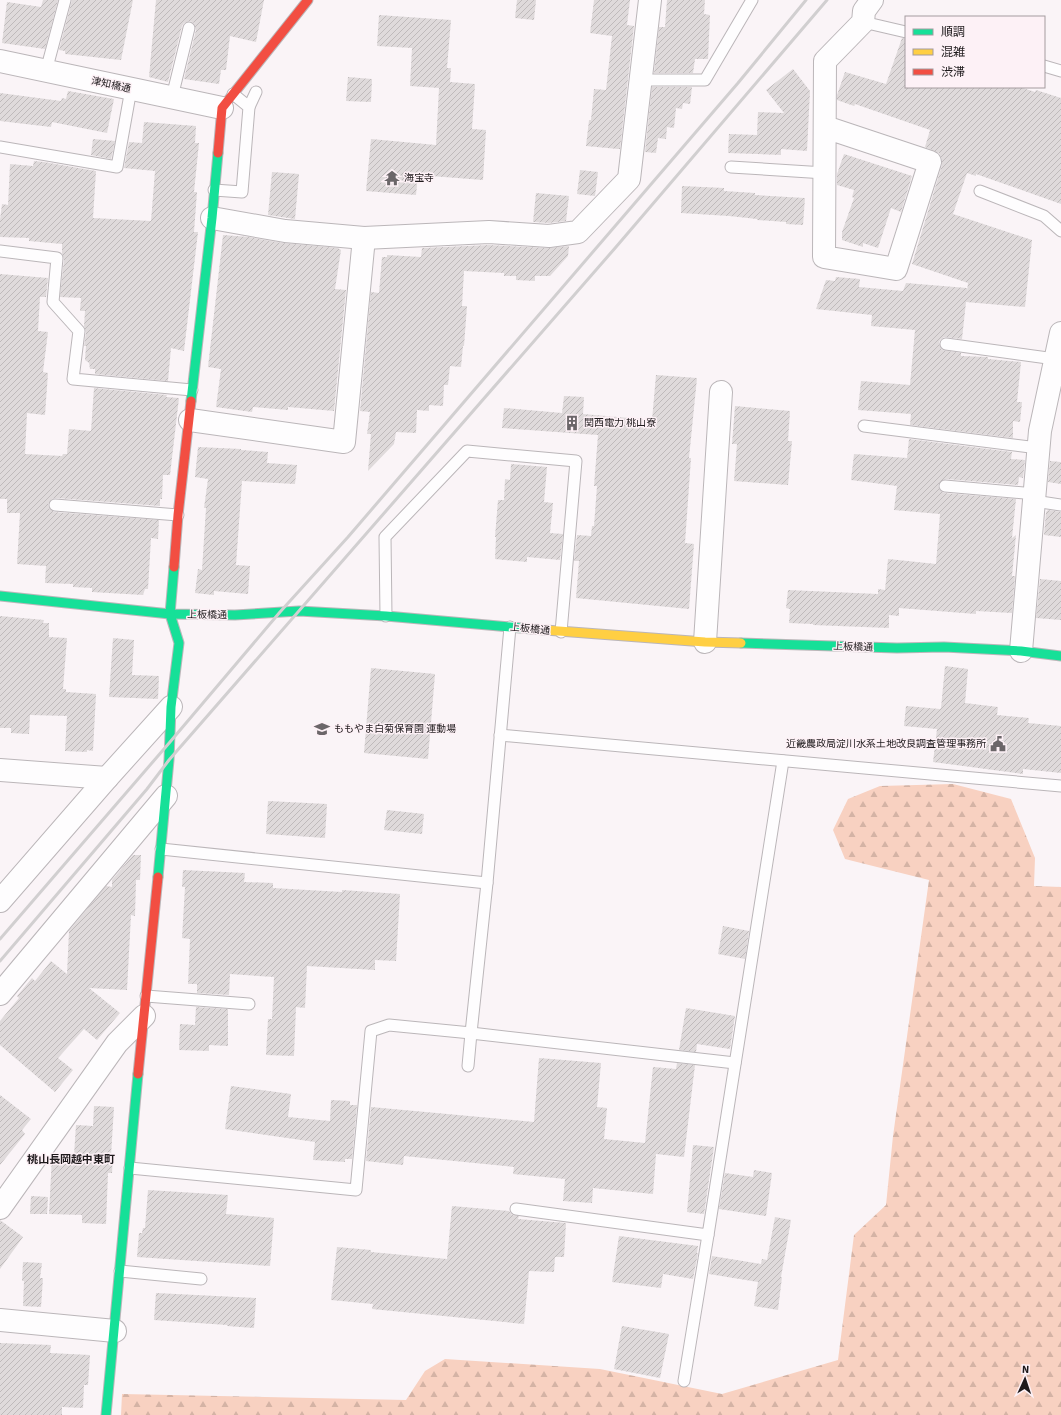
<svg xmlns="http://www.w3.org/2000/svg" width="1061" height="1415" font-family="'Source Sans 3','Noto Sans JP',sans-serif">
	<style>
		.forest { fill: url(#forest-firs) }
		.building { fill: url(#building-hatch) }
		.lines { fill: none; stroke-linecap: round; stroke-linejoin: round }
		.lane-casing { stroke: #bbb6b9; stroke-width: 13 }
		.street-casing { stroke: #bbb6b9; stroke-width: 24 }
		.fast-casing { stroke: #bbb6b9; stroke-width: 11 }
		.slow-casing { stroke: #bbb6b9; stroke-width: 11 }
		.jam-casing { stroke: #bbb6b9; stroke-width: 11 }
		.lane { stroke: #fefdfe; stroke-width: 11 }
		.street { stroke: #fefdfe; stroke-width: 22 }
		.fast { stroke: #16e098; stroke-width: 9 }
		.slow { stroke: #ffcf43; stroke-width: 9 }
		.jam { stroke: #f24e42; stroke-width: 9 }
		.rail { stroke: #d1cfd0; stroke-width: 3 }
		.labels { text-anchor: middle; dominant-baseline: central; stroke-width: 3; stroke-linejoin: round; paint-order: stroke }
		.street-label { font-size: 10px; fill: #1e1a1c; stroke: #fdf1f6 }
		.poi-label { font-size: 10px; fill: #1e1a1c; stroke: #fdf1f6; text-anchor: start }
		.neighbourhood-label { font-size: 11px; font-weight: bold; fill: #1e1a1c; stroke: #fdf1f6 }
	</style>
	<defs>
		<pattern id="forest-firs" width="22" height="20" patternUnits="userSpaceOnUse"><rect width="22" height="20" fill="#f8d1c1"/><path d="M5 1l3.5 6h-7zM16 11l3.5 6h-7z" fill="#d4b3a5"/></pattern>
		<pattern id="building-hatch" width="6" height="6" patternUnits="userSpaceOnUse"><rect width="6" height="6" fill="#dfdadb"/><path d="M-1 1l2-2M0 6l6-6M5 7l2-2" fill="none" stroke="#bfbabb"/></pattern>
	</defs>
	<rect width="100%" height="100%" fill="#faf4f7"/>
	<polygon class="forest" points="953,784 1011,799 1035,858 1034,886 1061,887 1061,1415 121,1415 122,1394 406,1400 425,1371 445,1359 600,1369 722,1394 838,1360 854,1235 886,1205 893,1136 929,880 845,859 833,830 848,799 880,786"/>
	<g class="building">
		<polygon points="43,0 58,0 45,49 2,43 7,2 41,7"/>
		<polygon points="72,0 133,0 121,60 65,54 65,51 59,50"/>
		<polygon points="156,0 264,0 256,42 230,36 226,70 221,70 219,84 184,79 196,30 194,23 190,21 184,23 182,26 168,82 149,77"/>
		<polygon points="517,0 536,0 534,20 515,18"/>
		<polygon points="594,0 630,0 627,25 634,26 620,149 618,149 586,146 589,120 591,120 594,89 606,90 612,36 590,33"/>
		<polygon points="667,0 705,0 704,14 710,15 708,59 695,59 693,73 654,73 659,27 665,27"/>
		<polygon points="379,15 451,20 447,68 451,68 450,82 475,84 472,129 486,130 483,180 418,175 416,195 366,191 371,139 436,145 439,88 410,86 412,48 377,46"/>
		<polygon points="902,38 906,39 906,87 1020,87 1035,92 1036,90 1061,98 1061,204 976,174 976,176 967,173 953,214 1032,240 1025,307 966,302 962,339 944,337 940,340 939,343 942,350 961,353 961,356 988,357 988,359 1021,362 1017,402 1022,402 1020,422 1013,421 1013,438 910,425 911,414 858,410 861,381 910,385 915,330 871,326 872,315 816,309 826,280 835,281 836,277 860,279 859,287 903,291 906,283 967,288 967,291 968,283 912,264 942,165 942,159 939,153 925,147 930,130 855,104 854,106 837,100 837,95 845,72 886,84"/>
		<polygon points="793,69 810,91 807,151 781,149 781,155 728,153 729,134 757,135 758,112 784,113 766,90"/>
		<polygon points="348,77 372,79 371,102 346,101"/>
		<polygon points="652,87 692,87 690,104 683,103 682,109 676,108 674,128 667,127 666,139 658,138 656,153 645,152"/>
		<polygon points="68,91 114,99 107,133 52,122 51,127 0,121 0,93 61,101 62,98 66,99"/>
		<polygon points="144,122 196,126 195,143 199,143 194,192 197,192 194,232 198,232 184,351 171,348 168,381 95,374 95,369 90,369 89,363 85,360 86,346 84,346 86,332 84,326 85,311 80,311 81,298 60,297 64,259 62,253 62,244 29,241 29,238 0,237 0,220 2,204 8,205 10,164 33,166 34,161 44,162 96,171 93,218 151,221 155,171 124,168 129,142 142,143"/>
		<polygon points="93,139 115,141 111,159 91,155"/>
		<polygon points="844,154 912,176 901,212 891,208 878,248 863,243 863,247 842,240 842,232 854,198 852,197 854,190 837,185 837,174"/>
		<polygon points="580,170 598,172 595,196 577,194"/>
		<polygon points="272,172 299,174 295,219 268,215"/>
		<polygon points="682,186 724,188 724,191 755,193 755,195 805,198 803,225 786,224 786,222 757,220 757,219 729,216 681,213"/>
		<polygon points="536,193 569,196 566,221 549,223 533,222"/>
		<polygon points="223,235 249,237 283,243 338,248 341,250 335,289 346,290 334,411 288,407 288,410 253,407 252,412 216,407 221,369 208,367"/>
		<polygon points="489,245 548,248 569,246 568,256 550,276 535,276 535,281 516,280 516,276 504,276 504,273 464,271 462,306 467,306 464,346 463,346 461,367 450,366 448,385 444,385 443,406 429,405 429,411 417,410 416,433 396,432 394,444 368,471 371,434 367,434 370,412 360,411 371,292 379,293 382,257 387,257 387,255 421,257 422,248"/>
		<polygon points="0,274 48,278 46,297 40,297 38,331 48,332 43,372 48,373 45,415 27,413 25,454 62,456 63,454 67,454 69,429 91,431 94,388 167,395 166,397 179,398 170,475 163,475 162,499 160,499 160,506 56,498 52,499 48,504 49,508 54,512 159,520 158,539 151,538 148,589 145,589 143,595 92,592 92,588 73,587 73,584 45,583 46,566 17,564 20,513 7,513 7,499 0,499"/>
		<polygon points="656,375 697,378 689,458 691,458 685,543 694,544 689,609 576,598 579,561 574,561 577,535 591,536 592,526 594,526 597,486 594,486 598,435 502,428 504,408 562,413 564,396 584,397 583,414 652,420"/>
		<polygon points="735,406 790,411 788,441 792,441 788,485 734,481 737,444 732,444"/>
		<polygon points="909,439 1012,452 1011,459 1025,460 1023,478 1019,477 1018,485 946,479 940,482 938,486 941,491 944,493 1016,499 1012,538 1016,535 1012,576 1015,576 1012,613 976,611 976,614 899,608 899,616 889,615 889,628 813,625 813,624 789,623 790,609 786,608 788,590 878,594 878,589 885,590 888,559 936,564 940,514 894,510 897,486 851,480 854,454 907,458"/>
		<polygon points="198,447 241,449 241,450 268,452 267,463 297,465 295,484 242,481 236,565 250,566 248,594 214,591 214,595 195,593 198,569 202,570 206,508 204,508 208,479 195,477"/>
		<polygon points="1050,461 1061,462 1061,484 1048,482"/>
		<polygon points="511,464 547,467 544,502 553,503 550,533 563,534 560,560 527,557 527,562 495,559 496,537 495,537 498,500 504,500 505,479 510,480"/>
		<polygon points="1048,510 1061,512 1061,537 1044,535 1046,512"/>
		<polygon points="1040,579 1061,581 1061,620 1036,618"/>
		<polygon points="0,616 44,620 43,623 49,623 49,637 67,638 63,689 66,689 66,692 96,694 93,751 87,750 87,752 65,751 67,716 30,715 29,734 11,733 11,728 0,728"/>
		<polygon points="113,638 134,640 132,675 159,676 158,699 109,697"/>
		<polygon points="945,666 968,669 965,703 998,707 997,715 1029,718 1028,723 1061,726 1061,773 1023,769 1023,774 933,762 937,729 904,726 906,706 940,709 941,708"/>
		<polygon points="371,668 435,674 428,759 364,753"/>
		<polygon points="268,801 327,804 325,838 266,834"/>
		<polygon points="387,810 424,814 422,834 384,830"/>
		<polygon points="133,855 141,855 140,880 136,880 135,916 131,915 127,990 89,988 120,1013 97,1040 84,1029 58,1058 73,1070 55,1092 0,1045 0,1021 19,998 17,996 32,978 35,981 51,961 67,974 69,931 106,886 112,887 112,880"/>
		<polygon points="183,870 245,873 244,882 273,883 273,888 342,892 342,890 400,894 396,961 375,960 375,970 307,966 305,1008 296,1007 294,1056 266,1055 268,1019 272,1019 274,977 230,974 229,995 197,993 197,984 188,984 190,939 182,938 185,887 182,887"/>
		<polygon points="723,926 749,931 745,959 718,954"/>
		<polygon points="196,1007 228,1009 228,1046 209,1045 209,1051 179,1050 180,1024 195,1025"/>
		<polygon points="686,1008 735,1016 730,1049 697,1044 696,1052 679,1050"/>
		<polygon points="539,1058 601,1063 597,1107 607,1108 604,1139 645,1143 653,1067 676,1069 677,1063 695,1065 684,1157 656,1154 653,1194 593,1188 592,1203 563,1201 565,1179 513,1174 514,1167 404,1156 403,1165 366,1161 371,1107 534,1122"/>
		<polygon points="231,1086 291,1094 288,1117 330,1121 331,1100 350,1101 350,1105 357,1105 352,1159 345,1159 345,1162 313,1160 315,1142 225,1129"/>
		<polygon points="0,1095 31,1119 22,1130 25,1134 0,1165"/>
		<polygon points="94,1106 114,1107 111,1156 113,1156 112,1173 108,1173 106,1224 82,1223 82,1215 49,1214 52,1156 54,1154 74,1155 76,1125 93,1126"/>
		<polygon points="693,1145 714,1147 704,1214 687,1212"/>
		<polygon points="754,1170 772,1173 766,1216 719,1209 725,1173 753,1177"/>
		<polygon points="148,1190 228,1195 226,1214 274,1218 270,1266 137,1257 139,1233 142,1233 143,1228 145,1228"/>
		<polygon points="31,1196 48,1197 47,1214 30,1214"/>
		<polygon points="452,1206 509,1211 512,1215 519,1216 518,1219 566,1223 564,1257 555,1257 554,1272 529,1271 524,1324 372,1309 373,1304 331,1300 337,1247 371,1250 371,1252 447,1259"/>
		<polygon points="775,1217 791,1220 781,1277 782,1277 778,1310 754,1306 758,1282 709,1274 712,1256 761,1264 762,1259 767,1260"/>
		<polygon points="0,1220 23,1237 0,1269"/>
		<polygon points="619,1236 698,1246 697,1253 698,1253 693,1279 663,1274 661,1288 612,1282"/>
		<polygon points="23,1262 42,1263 40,1278 43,1278 41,1307 23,1306 24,1281 22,1281"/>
		<polygon points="156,1293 256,1298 254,1328 227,1326 227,1325 154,1320"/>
		<polygon points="622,1326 669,1334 660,1378 614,1369"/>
		<polygon points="0,1343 51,1345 50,1353 90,1355 88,1385 84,1385 83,1408 62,1407 62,1415 0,1415"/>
	</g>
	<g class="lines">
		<defs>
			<g id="lane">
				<polyline points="863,22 906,32"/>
				<polyline points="1044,66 1061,71"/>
				<polyline points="46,71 65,0"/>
				<polyline points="641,80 705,80 752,0"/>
				<polyline points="172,97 189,28"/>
				<polyline points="249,107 256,92"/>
				<polyline points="0,147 117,167 131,89"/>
				<polyline points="731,167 825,173"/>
				<polyline points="214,190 242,192 249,107 233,94"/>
				<polyline points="980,191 1044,216 1061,231"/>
				<polyline points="0,251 57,258 53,302 79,331 73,379 192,390"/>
				<polyline points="946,344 1055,359"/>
				<polyline points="864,426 1038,448"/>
				<polyline points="945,486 1035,494"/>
				<polyline points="1034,501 1061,505"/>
				<polyline points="55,505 178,515"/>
				<polyline points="386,616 385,537 467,451 576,461 561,632"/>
				<polyline points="500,735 1061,786"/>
				<polyline points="161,849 487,883"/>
				<polyline points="146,996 249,1004"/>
				<polyline points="468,1066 471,1033 735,1063"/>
				<polyline points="130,1168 356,1190 371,1031 389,1025 471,1033 487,883 510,627"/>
				<polyline points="516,1209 708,1235 783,761"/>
				<polyline points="120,1271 201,1279"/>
				<polyline points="684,1381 708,1235"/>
			</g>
			<g id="street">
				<polyline points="0,61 222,108"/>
				<polyline points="825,127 930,162 896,269 824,257 825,61 863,22 864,11 872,0"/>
				<polyline points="212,218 285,231 364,238 489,232 549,236 578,232 629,179 650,0"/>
				<polyline points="190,420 344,442 364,238"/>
				<polyline points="705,642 721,392"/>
				<polyline points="1021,651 1040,431 1061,333"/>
				<polyline points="0,770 107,778"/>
				<polyline points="0,901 107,778 171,707"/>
				<polyline points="0,994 166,796"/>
				<polyline points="0,1208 117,1043 144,1016"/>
				<polyline points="0,1320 115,1331"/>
			</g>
			<g id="fast">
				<polyline points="191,401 212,218 218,153"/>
				<polyline points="0,596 170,614 235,615 299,611 386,616 532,629"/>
				<polyline points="741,643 897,648 944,647 1021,651 1061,656"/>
				<polyline points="158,877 169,760 171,707 179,643 170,614 174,567"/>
				<polyline points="106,1415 138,1074"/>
			</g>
			<polyline id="slow" points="532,629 705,642 741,643"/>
			<g id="jam">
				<polyline points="218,153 222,108 308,0"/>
				<polyline points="174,567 178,515 191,401"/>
				<polyline points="138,1074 158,877"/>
			</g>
		</defs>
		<use href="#lane" class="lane-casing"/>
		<use href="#street" class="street-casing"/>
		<use href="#fast" class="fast-casing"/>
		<use href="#slow" class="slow-casing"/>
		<use href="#jam" class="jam-casing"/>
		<use href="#lane" class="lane"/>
		<use href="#street" class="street"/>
		<use href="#fast" class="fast"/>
		<use href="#slow" class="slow"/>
		<use href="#jam" class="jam"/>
		<g class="rail">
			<polyline points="0,939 170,742 280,612 348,537 738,83 806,0"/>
			<polyline points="0,961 147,789 169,760 616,247 827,0"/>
		</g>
	</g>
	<defs>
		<symbol id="temple-bare" viewBox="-9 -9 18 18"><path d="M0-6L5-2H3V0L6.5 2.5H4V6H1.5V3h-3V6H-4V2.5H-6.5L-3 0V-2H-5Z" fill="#6b6669" stroke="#fdf1f6" stroke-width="2.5" paint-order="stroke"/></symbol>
		<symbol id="building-bare" viewBox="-9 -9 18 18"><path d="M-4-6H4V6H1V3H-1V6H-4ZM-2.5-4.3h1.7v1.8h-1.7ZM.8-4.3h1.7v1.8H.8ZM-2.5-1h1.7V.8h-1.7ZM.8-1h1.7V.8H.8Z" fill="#6b6669" stroke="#fdf1f6" stroke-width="2.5" paint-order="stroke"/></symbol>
		<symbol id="school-bare" viewBox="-9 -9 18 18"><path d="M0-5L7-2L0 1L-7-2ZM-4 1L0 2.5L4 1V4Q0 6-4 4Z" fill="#6b6669" stroke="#fdf1f6" stroke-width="2.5" paint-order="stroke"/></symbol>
		<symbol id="civic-bare" viewBox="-9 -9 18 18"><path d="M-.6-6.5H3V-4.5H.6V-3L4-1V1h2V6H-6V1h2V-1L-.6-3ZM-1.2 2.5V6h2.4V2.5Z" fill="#6b6669" stroke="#fdf1f6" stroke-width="2.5" paint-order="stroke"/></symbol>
	</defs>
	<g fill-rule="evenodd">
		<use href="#temple-bare" x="381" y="167" width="22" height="22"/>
		<use href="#building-bare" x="561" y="412" width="22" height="22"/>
		<use href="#school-bare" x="311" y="718" width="22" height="22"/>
		<use href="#civic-bare" x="987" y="733" width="22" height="22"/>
	</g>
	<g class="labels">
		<g class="street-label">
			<text transform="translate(111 85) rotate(12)">津知橋通</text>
			<text transform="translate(207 615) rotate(1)">上板橋通</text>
			<text transform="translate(530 629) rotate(6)">上板橋通</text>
			<text transform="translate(853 647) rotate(2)">上板橋通</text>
		</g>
		<g class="poi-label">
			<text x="404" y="178">海宝寺</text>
			<text x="584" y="423">関西電力 桃山寮</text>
			<text x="334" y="729">ももやま白菊保育園 運動場</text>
			<text x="986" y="744" text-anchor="end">近畿農政局淀川水系土地改良調査管理事務所</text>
		</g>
		<g class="neighbourhood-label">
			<text x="71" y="1159">桃山長岡越中東町</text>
		</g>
	</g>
	<rect x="905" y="16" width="140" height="72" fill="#fdf1f6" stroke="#a49b9f"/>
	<rect x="913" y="29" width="20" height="6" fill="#16e098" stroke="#a49b9f"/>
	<text x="941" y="36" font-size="12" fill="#1e1a1c">順調</text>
	<rect x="913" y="49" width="20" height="6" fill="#ffcf43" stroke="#a49b9f"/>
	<text x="941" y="56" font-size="12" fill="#1e1a1c">混雑</text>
	<rect x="913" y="69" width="20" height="6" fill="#f24e42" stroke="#a49b9f"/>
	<text x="941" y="76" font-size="12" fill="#1e1a1c">渋滞</text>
	<g transform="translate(1025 1379) rotate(3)" stroke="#fdf1f6" stroke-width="3" paint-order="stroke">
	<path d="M0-3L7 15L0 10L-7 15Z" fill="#1e1a1c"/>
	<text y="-6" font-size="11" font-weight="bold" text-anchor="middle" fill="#1e1a1c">N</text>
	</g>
</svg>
